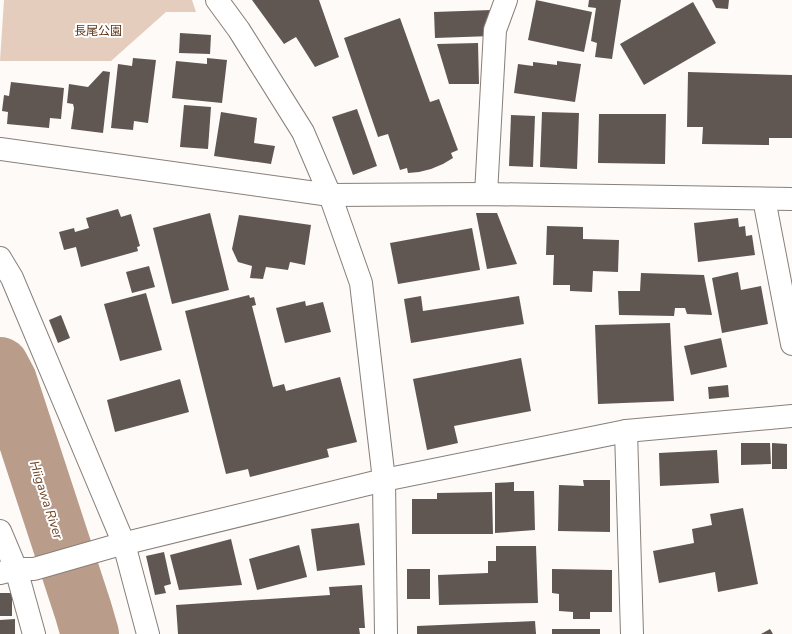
<svg xmlns="http://www.w3.org/2000/svg" width="792" height="634" font-family="'Nunito Sans','Noto Sans JP',sans-serif">
	<style>
		.green { fill: #e4cdbd }
		.lines { fill: none; stroke-linecap: round; stroke-linejoin: round }
		.river { stroke: #b99c89; stroke-width: 58 }
		.building { fill: #605752 }
		.street-casing { stroke: #887f79; stroke-width: 24 }
		.secondary-casing { stroke: #887f79; stroke-width: 24 }
		.street { stroke: #fff; stroke-width: 22 }
		.secondary { stroke: #fff; stroke-width: 22 }
		.labels { text-anchor: middle; dominant-baseline: central; stroke-width: 4; stroke-linejoin: round; paint-order: stroke }
		.park-label { font-size: 12px; fill: #5c3313; stroke: #fff }
		.water-label { font-size: 13px; font-style: italic; fill: #6d4323; stroke: #fff }
	</style>
	<rect width="100%" height="100%" fill="#fefaf7"/>
	<polygon class="green" points="4,0 192,0 196,12 166,12 111,61 0,61"/>
	<g class="lines">
		<polyline class="river" points="0,366 8,381 83,610 90,634"/>
	</g>
	<g class="building">
		<polygon points="252,0 319,0 339,57 315,67 296,37 284,44"/>
		<polygon points="536,0 592,12 584,52 528,40"/>
		<polygon points="589,0 621,0 612,59 595,57 597,43 591,41 596,8 588,7"/>
		<polygon points="712,0 729,0 728,9 716,8"/>
		<polygon points="693,2 716,43 644,85 620,44"/>
		<polygon points="491,10 492,36 435,38 434,12"/>
		<polygon points="400,18 430,102 439,99 458,150 451,153 453,158 443,164 431,169 419,172 408,173 407,168 400,170 388,134 378,137 344,38"/>
		<polygon points="180,33 211,35 210,54 179,53"/>
		<polygon points="478,43 479,84 449,84 437,44"/>
		<polygon points="133,58 156,60 148,123 134,121 133,130 111,128 118,64 132,66"/>
		<polygon points="207,58 227,60 222,103 172,98 176,61 207,64"/>
		<polygon points="557,61 581,64 575,102 514,93 518,64 533,66 533,62 557,65"/>
		<polygon points="103,71 110,72 103,133 71,129 74,108 73,104 67,103 69,84 88,87"/>
		<polygon points="688,72 792,75 792,138 769,138 769,145 702,144 703,127 687,127"/>
		<polygon points="11,82 64,88 61,119 50,118 49,128 7,124 8,112 2,111 4,95 9,96"/>
		<polygon points="184,105 211,107 208,149 180,147"/>
		<polygon points="357,109 377,166 353,175 332,117"/>
		<polygon points="221,112 257,118 254,143 275,146 271,164 214,156"/>
		<polygon points="542,112 579,113 577,169 540,167"/>
		<polygon points="599,114 666,114 665,164 598,163"/>
		<polygon points="511,115 535,116 533,167 509,166"/>
		<polygon points="118,209 121,217 131,214 140,246 137,247 138,251 81,267 76,247 64,250 59,232 74,228 75,232 89,228 86,218"/>
		<polygon points="210,213 229,290 172,304 153,228"/>
		<polygon points="476,213 497,213 517,264 487,269"/>
		<polygon points="239,215 311,225 305,265 290,262 288,270 266,267 263,279 250,278 252,266 238,262 232,249"/>
		<polygon points="738,218 739,227 745,226 746,236 752,235 755,255 698,262 694,223"/>
		<polygon points="547,226 583,227 583,239 619,240 618,272 593,271 592,292 570,291 570,285 553,285 554,255 546,255"/>
		<polygon points="472,228 480,270 398,284 390,243"/>
		<polygon points="149,266 155,287 132,293 126,272"/>
		<polygon points="738,272 741,290 761,286 768,324 722,333 712,278"/>
		<polygon points="641,273 704,275 712,315 687,314 685,308 675,308 674,316 619,315 618,291 640,291"/>
		<polygon points="146,293 162,350 120,361 104,304"/>
		<polygon points="249,295 250,298 254,297 256,305 252,306 273,387 284,384 286,391 340,377 357,442 327,449 329,457 250,477 248,469 226,474 185,311"/>
		<polygon points="421,296 423,311 519,296 524,324 411,343 404,299"/>
		<polygon points="305,301 306,306 323,302 331,332 285,343 276,308"/>
		<polygon points="61,315 70,338 58,343 49,320"/>
		<polygon points="670,323 674,401 598,404 595,325"/>
		<polygon points="721,338 727,367 691,375 684,346"/>
		<polygon points="521,358 531,411 454,426 458,443 427,450 413,379"/>
		<polygon points="180,379 189,412 115,432 107,400"/>
		<polygon points="728,385 729,397 709,399 708,387"/>
		<polygon points="741,443 770,443 771,464 741,465"/>
		<polygon points="772,443 787,444 787,469 772,469"/>
		<polygon points="717,450 719,483 660,486 659,453"/>
		<polygon points="583,480 610,480 610,532 558,531 559,485 584,486"/>
		<polygon points="514,482 514,491 534,491 535,530 495,533 495,483"/>
		<polygon points="492,492 493,534 412,534 412,499 437,499 437,493"/>
		<polygon points="743,508 758,584 718,592 715,572 659,583 653,551 694,543 692,529 712,525 710,514"/>
		<polygon points="359,523 365,565 317,571 311,529"/>
		<polygon points="231,539 242,585 179,590 170,555"/>
		<polygon points="299,545 307,577 257,590 249,559"/>
		<polygon points="496,546 536,546 538,603 439,605 438,575 488,573 488,561 496,561"/>
		<polygon points="164,552 171,584 164,586 166,593 155,595 146,556"/>
		<rect x="407" y="569" width="23" height="30"/>
		<polygon points="552,569 612,570 612,612 590,612 590,619 573,619 573,612 559,611 559,594 552,593"/>
		<polygon points="362,585 365,628 359,628 360,634 178,634 176,605 330,595 329,587"/>
		<rect x="0" y="593" width="12" height="23"/>
		<polygon points="15,619 15,634 0,634 0,620"/>
		<polygon points="535,621 536,634 417,634 417,626"/>
		<rect x="552" y="629" width="48" height="5"/>
		<polygon points="770,629 773,634 761,634"/>
	</g>
	<g class="lines">
		<defs>
			<g id="street">
				<polyline points="0,149 330,195 486,194 792,199"/>
				<polyline points="486,194 495,30 506,0"/>
				<polyline points="764,199 792,344"/>
				<polyline points="0,258 12,278 124,544 148,634"/>
				<polyline points="626,431 632,634"/>
				<polyline points="0,531 16,569 34,634"/>
				<polyline points="0,573 16,569 34,569 114,546 384,480 626,431 792,416"/>
			</g>
			<polyline id="secondary" points="217,0 239,30 303,132 330,195 361,283 384,480 386,634"/>
		</defs>
		<use href="#street" class="street-casing"/>
		<use href="#secondary" class="secondary-casing"/>
		<use href="#street" class="street"/>
		<use href="#secondary" class="secondary"/>
	</g>
	<g class="labels">
		<g class="park-label">
			<text x="98" y="31">長尾公園</text>
		</g>
		<g class="water-label">
			<text transform="translate(46 500) rotate(72)">Hiigawa River</text>
		</g>
	</g>
</svg>
